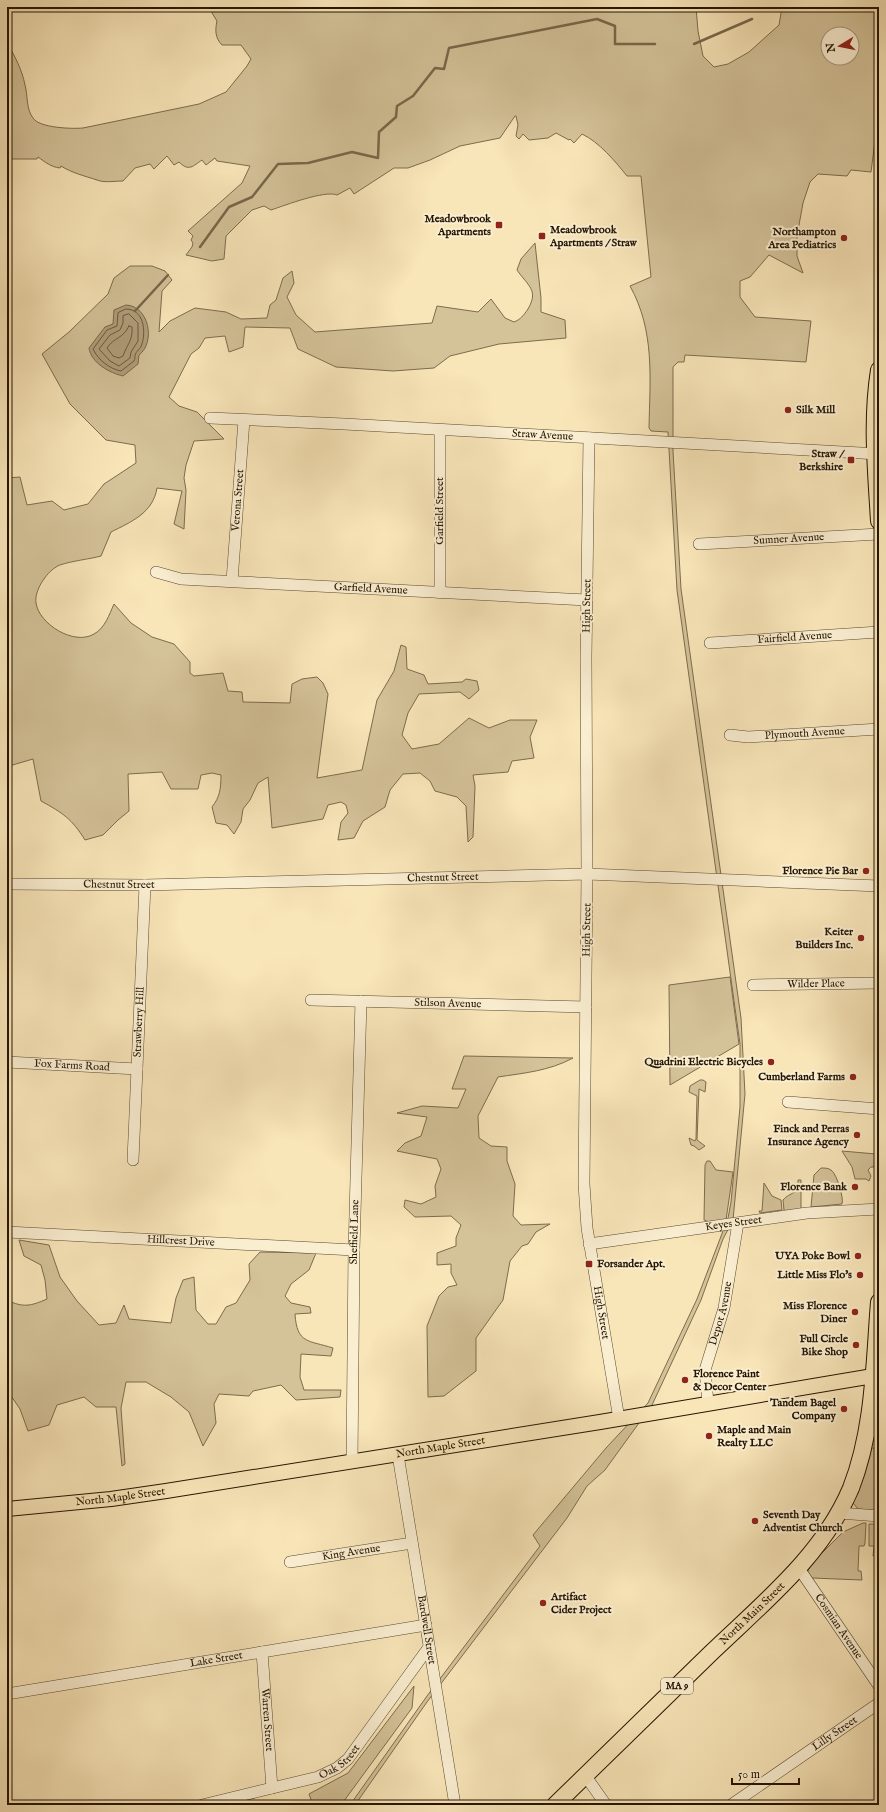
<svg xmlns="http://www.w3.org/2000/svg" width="886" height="1812" font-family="'IM FELL English',serif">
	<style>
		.green { fill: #d4c299; stroke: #7c6c4d; fill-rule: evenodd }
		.water { fill: #b09e7a; stroke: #78674a }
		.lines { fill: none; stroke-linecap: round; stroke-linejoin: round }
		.shore { stroke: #6a5a3e; stroke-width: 1 }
		.stream { stroke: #78674a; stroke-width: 2.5 }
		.minor-casing { stroke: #59492f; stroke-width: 12 }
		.major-casing { stroke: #241501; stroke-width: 16 }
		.highway-casing { stroke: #241501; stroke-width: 18 }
		.minor { stroke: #faeed1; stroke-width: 11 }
		.major { stroke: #f8e5b8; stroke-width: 14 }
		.highway { stroke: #f8e5b8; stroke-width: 16 }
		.poi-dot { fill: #8f2418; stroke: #faeed1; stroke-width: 1.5 }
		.labels { text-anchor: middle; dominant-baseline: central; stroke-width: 4; stroke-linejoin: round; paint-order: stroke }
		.shield { fill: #faeed1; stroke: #64563f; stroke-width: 1 }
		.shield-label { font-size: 10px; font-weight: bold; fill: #241501 }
		.poi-label { font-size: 11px; font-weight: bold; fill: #241501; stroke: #faeed1; text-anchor: end }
		.street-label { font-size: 11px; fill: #241501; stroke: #faeed1 }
	</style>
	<rect width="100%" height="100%" fill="#f8e5b8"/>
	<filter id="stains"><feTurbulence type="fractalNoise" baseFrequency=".005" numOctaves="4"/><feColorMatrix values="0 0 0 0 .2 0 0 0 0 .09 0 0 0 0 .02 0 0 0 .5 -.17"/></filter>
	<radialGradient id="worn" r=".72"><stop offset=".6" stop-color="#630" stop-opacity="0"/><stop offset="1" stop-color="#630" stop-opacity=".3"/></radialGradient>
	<g class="green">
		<path d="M221,7H696L698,31L703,56L714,67L728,64L749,52L779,25L782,7H879V129L876,133L871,172L851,170L847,176L818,174L810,182L803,203L797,236V256L803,273L769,255L750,277L740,281V297L755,317L811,321L806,362L685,355L684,362H678L673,367V451L681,589L741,1018L745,1094L733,1220L723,1239L701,1300L652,1405L605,1470L587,1486L567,1518L427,1702L355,1805H350L427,1696L540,1546L533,1535L606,1448L648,1403L697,1299L728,1218L731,1202L740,1107V1044L677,590L668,432L651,431L649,428C650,378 655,331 630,286L651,277L641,176H627C615,161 599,142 582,134L574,143L570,139L569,140L556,133L548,138L529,140L523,134L519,139L516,136L518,125L516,116H515L500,138L460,146L430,160L408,168H394L354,194L350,188L337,195C325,190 286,205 271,210L264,206L252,210L226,236L224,259L212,261L186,255L192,247L193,243L191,240L193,236L188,231L242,183L250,166L217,161L215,158L206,165L202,160C193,166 189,172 179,162L174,165L167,156L154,169L150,164L135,168L123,181C115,181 104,183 97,180C85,176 72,173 61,166L60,168C51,167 45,162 38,157L37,159H10L7,157V43C15,56 22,70 25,85C28,96 26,109 33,118C39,128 72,129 83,128L199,104L226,92L247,66L251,59L241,45H222C215,38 215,30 217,21L212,13L214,9ZM828,34H852V58H828Z"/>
		<path d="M535,243L541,298V312L565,320L566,338L499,344L450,356L434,368L393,371L336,367L298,349L290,328L245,327L243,347L229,352L225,336L205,338L199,348L191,354L169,397L179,406L197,412L224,439L194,441L186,465L184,478L186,490L184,529L174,524L182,491L157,488C153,513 131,522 111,532L101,556C91,559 63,562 56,567C46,573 34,591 36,603C39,624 74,646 94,634C105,628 109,615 114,604L131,623L152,637L174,644L190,662V673L194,676L223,673L228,691L242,692L243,702L290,703L292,684L302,679L317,677L323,683L328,694L317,778L362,770L377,700L394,671L401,645L406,647L407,669L424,675L428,684L462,682L466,679L477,681L479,690L469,699L460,692L419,694L408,713L402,735L412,749L439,744L469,718L489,728L510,720H537L530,737L534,758L512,761L508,772L473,775L475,786L473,837L468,842L466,806L457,797L435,791L430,781L420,773L403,774L390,790L385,807L363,821L354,838L338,840L341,822L348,813L346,805L341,802L328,805L323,819L272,828L268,777L258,783L250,800L243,809L241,822L234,834L227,825L216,823L212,807C220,797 221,788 221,775L212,773L201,775L198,789H171L162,772L128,774L129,811L118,820L103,835L85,840C72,819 63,813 41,801L33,759L9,766L7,772V743L10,741L11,719L7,716V496L10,495L7,478L20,477L27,505L52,501L64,510L88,504L104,484L136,463L135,445L106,440L70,404L42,354L69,332L108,294L114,278L130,266H152L165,271L172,280L162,291L159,332L170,321L195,308L226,312L241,319L267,318L270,305L276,300L283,278L292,271L294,283L287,297L296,315L315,332L432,323L437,306L478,312L491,299L505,318L514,322C521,319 523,316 528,309C539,290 528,286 517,270L521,259Z"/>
		<polygon points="730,977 739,1044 670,1085 669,985"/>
		<path d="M464,1056L573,1058C549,1071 524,1073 498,1077L478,1116L479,1138L491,1146L507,1147V1161L515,1184L513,1216L521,1225L550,1224L536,1232L528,1244L522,1246L510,1261L503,1300L476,1338V1371L444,1396L428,1397L427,1326L439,1296L448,1287L457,1285L451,1273V1264L437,1265V1253L456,1246V1238L461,1225L451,1216L415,1217L404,1207L405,1200L421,1204L436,1197L435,1186L441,1169L437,1159L397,1151L405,1143L421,1136L427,1117L397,1113L422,1106L458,1108L466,1089H452Z"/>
		<polygon points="700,1080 703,1080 706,1082 705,1092 699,1089 697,1140 705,1146 699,1150 694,1146 691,1145 689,1138 695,1141 696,1139 697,1096 689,1092 690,1086"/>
		<polygon points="842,1151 876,1154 874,1167 871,1167 868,1170 871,1176 869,1181 866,1179 855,1179 852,1167"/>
		<polygon points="707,1161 710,1161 716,1170 733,1172 726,1220 709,1222 704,1220 705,1165"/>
		<path d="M821,1168C825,1168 828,1168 831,1170C837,1174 844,1198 842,1204L811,1207L814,1175Z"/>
		<path d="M798,1180H801V1209L787,1211L784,1210L783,1200C791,1191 798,1196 798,1180Z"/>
		<polygon points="764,1183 772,1196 781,1200 782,1210 760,1213 759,1211 762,1211"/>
		<path d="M19,1240L49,1245L60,1277L77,1301L99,1325L116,1323L124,1305L129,1319L171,1323L176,1298L183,1280L194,1277L196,1310L208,1324H216L226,1307L236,1303L250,1280L249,1264L260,1252L316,1253L309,1270L291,1284L285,1296L291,1303L310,1307L311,1313L295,1314C297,1344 308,1340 333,1348L331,1356L301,1354L300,1377L304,1390H341L340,1397L296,1400L281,1385L253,1391L249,1396L219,1394L214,1404L216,1423L203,1446L189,1412L171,1397L146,1382H126L121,1408L125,1464L122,1466L116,1407H96L84,1397L57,1405L49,1425L28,1431L20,1409L7,1390V1300C23,1308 31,1306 47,1299L45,1280L41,1265L24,1256Z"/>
		<polygon points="871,1448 875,1448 879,1459 879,1511 858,1509 853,1503"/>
		<polygon points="863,1523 866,1523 865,1543 864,1546 859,1546 858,1571 861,1571 862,1580 812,1578 808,1573 808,1567 843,1532"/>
		<polygon points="869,1524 879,1524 879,1554 873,1556 874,1546 869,1546"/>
		<polygon points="414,1686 412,1708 341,1805 313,1805 309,1794 348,1773"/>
	</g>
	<path class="water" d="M126,305C149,306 156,342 139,355L138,364L123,376C110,373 91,363 89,348L105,327L113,324L114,310Z"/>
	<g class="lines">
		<g class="shore">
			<path d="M126,309C144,309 146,331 142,344C141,349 136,351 135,355C135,357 135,359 134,361L121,371C110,369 98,360 93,349L107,330L117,326L118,313Z"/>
			<polygon points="129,314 138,323 138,341 131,352 130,358 119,366 110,361 99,349 110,335 120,330 123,323 123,316"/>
			<path d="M129,326L132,327C133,341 127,344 123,356L119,358L113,356L107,348C114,337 123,339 129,326Z"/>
		</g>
		<g class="stream">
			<polyline points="694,44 752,19"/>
			<polyline points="200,247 229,207 252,197 278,164 308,163 352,152 378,158 379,132 396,117 397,106 413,96 435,68 444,69 449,48 597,19 615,26 615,44 655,44"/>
			<polyline points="135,311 168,275"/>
		</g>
		<defs>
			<g id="minor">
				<path id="s1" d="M210,418L344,424L879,454"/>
				<path id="s2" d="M589,438L586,657L587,874L584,1184L587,1228L619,1419"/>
				<path id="s3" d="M699,544L879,534"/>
				<path id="s4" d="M156,572L181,579L587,600"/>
				<path id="s5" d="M232,581L244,420"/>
				<polyline points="440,593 440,430"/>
				<path id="s6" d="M710,643L879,632"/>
				<path id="s7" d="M730,735L748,737L879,729"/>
				<path id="s8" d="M7,884L145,885L587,874L879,886"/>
				<path id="s9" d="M753,985L879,983"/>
				<path id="s10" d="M311,1000L586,1007"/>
				<path id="s11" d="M7,1062L137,1069"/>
				<polyline points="788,1102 879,1109"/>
				<path id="s12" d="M133,1160L145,885"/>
				<path id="s13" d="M7,1232L354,1250"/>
				<path id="s14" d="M589,1244L807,1213L879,1209"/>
				<path id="s15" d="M708,1403L705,1370L724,1308L738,1223"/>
				<path id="s16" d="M398,1455L455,1805"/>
				<path id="s17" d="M352,1462L354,1250L361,1001"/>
				<polyline points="839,1513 879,1516"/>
				<path id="s18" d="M290,1562L412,1543"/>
				<path id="s19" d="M798,1567L879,1686"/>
				<path id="s20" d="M262,1652L272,1788"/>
				<path id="s21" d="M7,1694L426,1625"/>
				<polyline points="585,1775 606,1805"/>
				<path id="s22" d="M202,1805L318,1777L337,1768L348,1759L429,1647"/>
				<path id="s23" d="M731,1805L879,1703"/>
			</g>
			<g id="major">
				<polyline points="871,1410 879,1432"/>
				<path id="s24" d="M7,1509L111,1499L166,1491L600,1422L879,1375"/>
			</g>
			<g id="highway">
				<path d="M879,370C871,421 876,470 879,521"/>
				<path id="s25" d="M555,1805C607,1754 660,1703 712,1652C763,1603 823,1555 851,1488C874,1429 874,1364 879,1302"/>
			</g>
		</defs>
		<use href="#minor" class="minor-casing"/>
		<use href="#major" class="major-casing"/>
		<use href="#highway" class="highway-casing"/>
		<use href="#minor" class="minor"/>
		<use href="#major" class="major"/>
		<use href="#highway" class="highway"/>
	</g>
	<g class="poi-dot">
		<rect x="495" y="221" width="8" height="8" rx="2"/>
		<rect x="538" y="232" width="8" height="8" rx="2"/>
		<circle cx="844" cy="238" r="4"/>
		<circle cx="788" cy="410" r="4"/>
		<rect x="847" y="456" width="8" height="8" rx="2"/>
		<circle cx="866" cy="871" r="4"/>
		<circle cx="861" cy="938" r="4"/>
		<circle cx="771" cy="1062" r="4"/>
		<circle cx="853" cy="1077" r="4"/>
		<circle cx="857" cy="1135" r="4"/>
		<circle cx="855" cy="1187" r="4"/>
		<circle cx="858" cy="1256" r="4"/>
		<rect x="585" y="1260" width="8" height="8" rx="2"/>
		<circle cx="860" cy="1275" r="4"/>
		<circle cx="855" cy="1312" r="4"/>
		<circle cx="856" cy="1345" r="4"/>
		<circle cx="685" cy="1380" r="4"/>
		<circle cx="844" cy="1409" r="4"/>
		<circle cx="709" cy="1436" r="4"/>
		<circle cx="755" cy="1521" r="4"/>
		<circle cx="543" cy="1603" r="4"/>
	</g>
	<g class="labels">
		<rect class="shield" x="661" y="1678" width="32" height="16" rx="3"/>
		<g class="shield-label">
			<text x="677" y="1686">MA 9</text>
		</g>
		<g class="poi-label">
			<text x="491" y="219">Meadowbrook<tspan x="491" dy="13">Apartments</tspan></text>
			<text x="550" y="230" text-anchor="start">Meadowbrook<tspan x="550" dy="13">Apartments / Straw</tspan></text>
			<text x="836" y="232">Northampton<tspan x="836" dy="13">Area Pediatrics</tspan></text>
			<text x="796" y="410" text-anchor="start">Silk Mill</text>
			<text x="843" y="454">Straw /<tspan x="843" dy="13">Berkshire</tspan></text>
			<text x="858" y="871">Florence Pie Bar</text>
			<text x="853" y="932">Keiter<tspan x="853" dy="13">Builders Inc.</tspan></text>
			<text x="763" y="1062">Quadrini Electric Bicycles</text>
			<text x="845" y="1077">Cumberland Farms</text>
			<text x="849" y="1129">Finck and Perras<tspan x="849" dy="13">Insurance Agency</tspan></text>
			<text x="847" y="1187">Florence Bank</text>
			<text x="850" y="1256">UYA Poke Bowl</text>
			<text x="597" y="1264" text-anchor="start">Forsander Apt.</text>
			<text x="852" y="1275">Little Miss Flo's</text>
			<text x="847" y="1306">Miss Florence<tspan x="847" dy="13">Diner</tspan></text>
			<text x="848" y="1339">Full Circle<tspan x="848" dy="13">Bike Shop</tspan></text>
			<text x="693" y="1374" text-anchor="start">Florence Paint<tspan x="693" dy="13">&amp; Decor Center</tspan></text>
			<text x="836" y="1403">Tandem Bagel<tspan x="836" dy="13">Company</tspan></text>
			<text x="717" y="1430" text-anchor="start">Maple and Main<tspan x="717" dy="13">Realty LLC</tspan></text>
			<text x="763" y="1515" text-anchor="start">Seventh Day<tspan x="763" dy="13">Adventist Church</tspan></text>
			<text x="551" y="1597" text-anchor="start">Artifact<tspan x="551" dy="13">Cider Project</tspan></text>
		</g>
		<g class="street-label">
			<text stroke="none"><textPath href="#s1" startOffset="333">Straw Avenue</textPath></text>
			<text stroke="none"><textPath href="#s5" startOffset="81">Verona Street</textPath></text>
			<text transform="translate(440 511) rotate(-90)">Garfield Street</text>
			<text stroke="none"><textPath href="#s3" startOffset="90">Sumner Avenue</textPath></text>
			<text stroke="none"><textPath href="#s4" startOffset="216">Garfield Avenue</textPath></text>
			<text transform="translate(587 606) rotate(-89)">High Street</text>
			<text stroke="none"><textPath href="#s6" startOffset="85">Fairfield Avenue</textPath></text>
			<text stroke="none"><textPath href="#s7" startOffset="75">Plymouth Avenue</textPath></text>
			<text stroke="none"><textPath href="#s8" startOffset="436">Chestnut Street</textPath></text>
			<text stroke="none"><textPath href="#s8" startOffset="112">Chestnut Street</textPath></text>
			<text transform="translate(587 930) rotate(-89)">High Street</text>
			<text stroke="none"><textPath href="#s9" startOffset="63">Wilder Place</textPath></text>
			<text stroke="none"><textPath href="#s10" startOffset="137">Stilson Avenue</textPath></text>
			<text stroke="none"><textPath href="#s12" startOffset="138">Strawberry Hill</textPath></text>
			<text stroke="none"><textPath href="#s11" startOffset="65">Fox Farms Road</textPath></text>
			<text stroke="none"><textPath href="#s14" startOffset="146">Keyes Street</textPath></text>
			<text stroke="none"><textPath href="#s17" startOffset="230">Sheffield Lane</textPath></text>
			<text stroke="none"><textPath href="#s13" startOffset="174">Hillcrest Drive</textPath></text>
			<text stroke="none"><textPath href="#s2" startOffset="876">High Street</textPath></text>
			<text stroke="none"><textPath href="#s15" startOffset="92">Depot Avenue</textPath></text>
			<text stroke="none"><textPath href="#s24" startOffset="438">North Maple Street</textPath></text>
			<text stroke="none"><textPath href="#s24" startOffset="114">North Maple Street</textPath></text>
			<text stroke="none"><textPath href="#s18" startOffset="62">King Avenue</textPath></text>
			<text stroke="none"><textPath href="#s25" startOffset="275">North Main Street</textPath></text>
			<text stroke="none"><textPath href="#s19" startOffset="72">Cosmian Avenue</textPath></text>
			<text stroke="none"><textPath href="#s16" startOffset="177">Bardwell Street</textPath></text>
			<text stroke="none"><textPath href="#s21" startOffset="212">Lake Street</textPath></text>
			<text stroke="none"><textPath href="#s20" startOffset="68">Warren Street</textPath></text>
			<text stroke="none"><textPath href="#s23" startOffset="126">Lilly Street</textPath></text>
			<text stroke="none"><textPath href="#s22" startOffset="146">Oak Street</textPath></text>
		</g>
	</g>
	<rect width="886" height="1812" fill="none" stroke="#f8e5b8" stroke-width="24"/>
	<rect x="8" y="8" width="870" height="1796" fill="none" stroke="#241501" stroke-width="2"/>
	<rect x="12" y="12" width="862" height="1788" fill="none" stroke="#241501"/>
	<g transform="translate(840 46) rotate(260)"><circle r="19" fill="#faeed1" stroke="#a4977e"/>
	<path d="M0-3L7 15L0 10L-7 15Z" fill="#8f2418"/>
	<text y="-6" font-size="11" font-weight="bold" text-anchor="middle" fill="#241501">N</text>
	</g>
	<path d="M732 1778v6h67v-6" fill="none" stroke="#241501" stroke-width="2"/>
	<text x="738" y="1778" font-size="12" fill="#241501" stroke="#faeed1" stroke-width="3" paint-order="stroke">50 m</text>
	<rect width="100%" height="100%" filter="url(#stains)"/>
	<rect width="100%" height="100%" fill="url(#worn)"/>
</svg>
